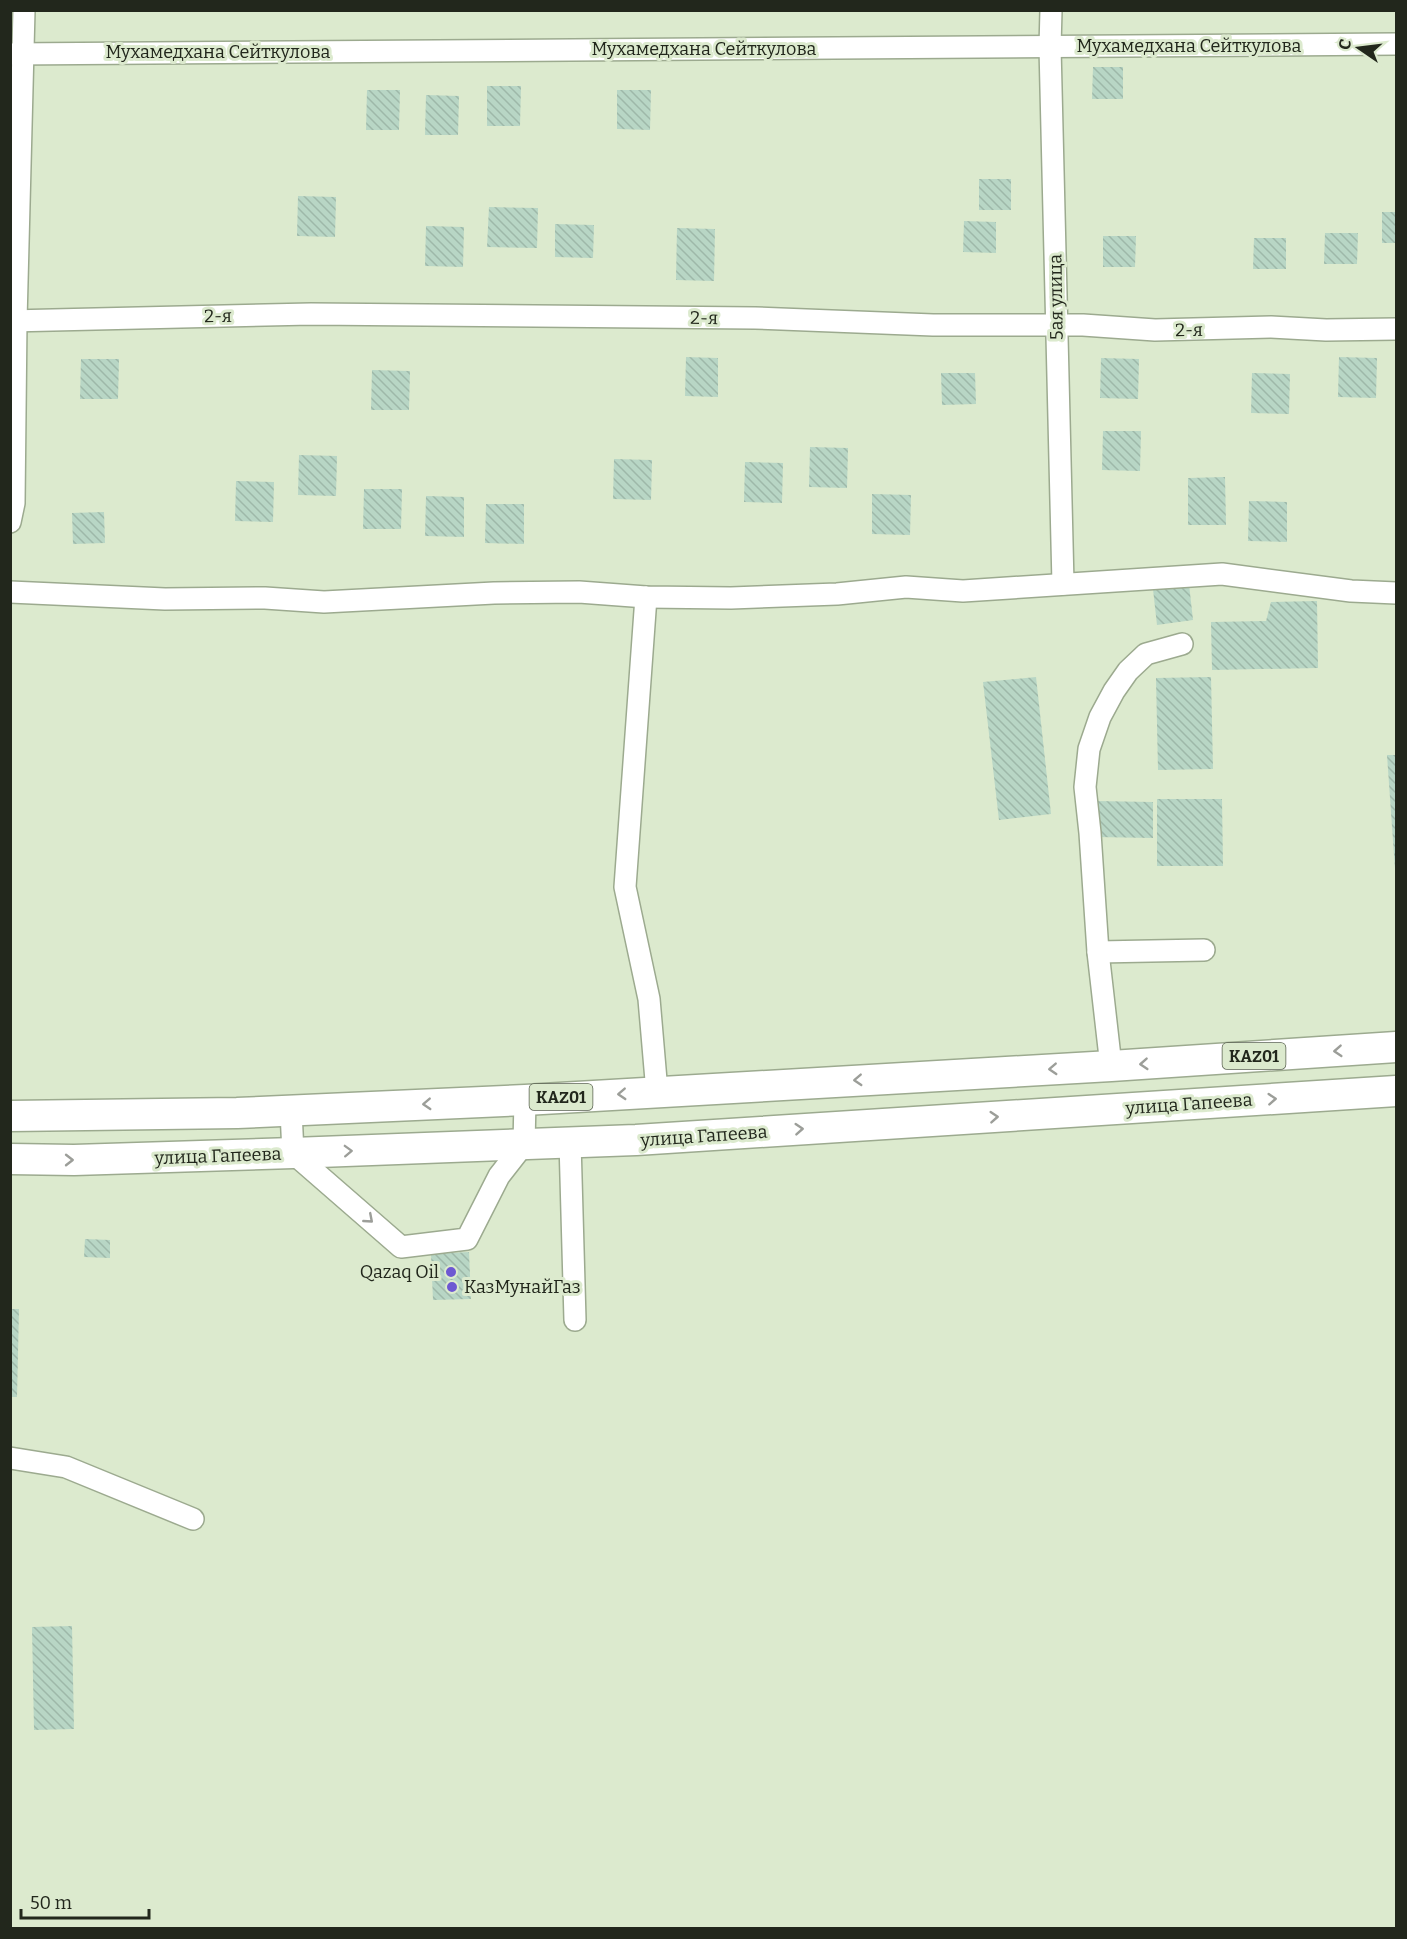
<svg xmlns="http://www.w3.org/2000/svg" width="1407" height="1939" font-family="Bitter,serif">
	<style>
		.building { fill: url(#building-back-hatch) }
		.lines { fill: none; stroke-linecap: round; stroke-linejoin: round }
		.minor-casing { stroke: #9caa8f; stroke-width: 24 }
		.highway-casing { stroke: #9caa8f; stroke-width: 33 }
		.minor { stroke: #fff; stroke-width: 21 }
		.highway { stroke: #fff; stroke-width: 30 }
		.oneway { stroke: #9c9e99 }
		.poi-dot { fill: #6d58d2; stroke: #dceace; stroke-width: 2 }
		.labels { text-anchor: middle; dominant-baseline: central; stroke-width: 6; stroke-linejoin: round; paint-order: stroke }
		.shield { fill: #dceace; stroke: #5a6251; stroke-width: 1.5 }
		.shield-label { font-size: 16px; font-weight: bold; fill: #22271c }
		.street-label { font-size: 18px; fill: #22271c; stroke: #dceace }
		.poi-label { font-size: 18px; fill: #22271c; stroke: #dceace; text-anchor: end }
	</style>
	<defs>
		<pattern id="building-back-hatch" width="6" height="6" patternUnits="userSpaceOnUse" patternTransform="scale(1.5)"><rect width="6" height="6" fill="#b8d6c5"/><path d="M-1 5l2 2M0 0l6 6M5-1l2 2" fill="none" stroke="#9eb8a9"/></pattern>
	</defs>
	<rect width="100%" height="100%" fill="#dceace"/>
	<g class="building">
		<polygon points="1093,67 1123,67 1123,99 1092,99"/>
		<polygon points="487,86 521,86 520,126 487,126"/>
		<polygon points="367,90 400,90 399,130 366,130"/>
		<polygon points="617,90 651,90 650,130 617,129"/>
		<polygon points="426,95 459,96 458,135 425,135"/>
		<rect x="979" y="179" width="32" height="31"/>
		<polygon points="298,196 336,197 335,237 297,236"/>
		<polygon points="489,207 538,208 537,248 487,247"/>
		<rect x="1382" y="212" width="14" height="31"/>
		<polygon points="964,221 996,222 996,253 963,252"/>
		<polygon points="555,224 594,225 593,258 555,257"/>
		<polygon points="426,226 464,227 463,267 425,266"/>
		<polygon points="677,228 715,229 714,281 676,280"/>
		<polygon points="1325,233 1358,233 1357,264 1324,264"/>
		<polygon points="1103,236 1136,236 1135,267 1103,267"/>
		<polygon points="1254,238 1286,238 1286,269 1253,269"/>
		<polygon points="686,357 718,358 718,397 685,396"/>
		<polygon points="1339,357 1377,358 1376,398 1338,397"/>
		<polygon points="1101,358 1139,359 1138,399 1100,398"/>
		<polygon points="81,359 119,359 118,399 80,399"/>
		<polygon points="372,370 410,371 409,410 371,410"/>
		<polygon points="941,373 975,373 976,404 942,405"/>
		<polygon points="1252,373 1290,374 1289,414 1251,413"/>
		<polygon points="1103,431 1141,431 1140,471 1102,470"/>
		<polygon points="810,447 848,448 847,488 809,487"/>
		<polygon points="299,455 337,456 336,496 298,495"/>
		<polygon points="614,459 652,460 651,500 613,499"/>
		<polygon points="745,462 783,463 782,503 744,502"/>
		<polygon points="1225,477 1226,525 1188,525 1188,478"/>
		<polygon points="236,481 274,482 273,522 235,521"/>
		<polygon points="364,489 402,489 401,529 363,529"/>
		<polygon points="872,494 911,495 910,535 872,534"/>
		<polygon points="426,496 464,497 464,537 425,536"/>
		<polygon points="1249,501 1287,502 1287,542 1248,541"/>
		<polygon points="486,504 524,504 524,544 485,543"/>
		<polygon points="104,512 105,543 73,544 72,513"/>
		<polygon points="1189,584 1193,620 1157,625 1153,589"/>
		<polygon points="1317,601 1318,668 1212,670 1211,622 1266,621 1271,602"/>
		<polygon points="1036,677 1051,814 999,820 983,682"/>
		<polygon points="1211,677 1213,769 1158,770 1156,678"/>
		<polygon points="1387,755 1396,755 1396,869 1395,869"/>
		<polygon points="1157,799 1222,799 1223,866 1157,866"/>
		<polygon points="1095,801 1153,802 1153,838 1095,837"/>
		<polygon points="85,1239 110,1240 110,1258 84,1257"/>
		<polygon points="469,1252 471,1299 433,1300 431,1254"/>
		<polygon points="10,1309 19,1309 17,1397 10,1397"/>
		<polygon points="72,1626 74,1729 34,1730 32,1627"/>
	</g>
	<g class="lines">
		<defs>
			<g id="minor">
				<polyline points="1051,10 1050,47 1063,584"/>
				<polyline points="10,54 1396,44"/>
				<polyline points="10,321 311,314 755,318 933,325 1083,325 1155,330 1271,327 1326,330 1396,329"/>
				<polyline points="10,522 14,503 16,321 24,10"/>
				<polyline points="10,592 165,599 265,598 324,602 494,593 579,592 646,597 731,598 837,594 906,587 963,591 1222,574 1351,591 1396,593"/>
				<polyline points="646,597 625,887 649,999 657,1092"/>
				<polyline points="1098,952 1204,950"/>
				<polyline points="1111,1066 1098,952 1090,833 1085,787 1089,749 1100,717 1114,691 1128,671 1146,654 1182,644"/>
				<polyline points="291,1111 293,1153 401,1247 467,1239 499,1176 524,1144 525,1100"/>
				<polyline points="570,1142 575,1320"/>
				<polyline points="10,1458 66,1467 193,1519"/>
			</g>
			<g id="highway">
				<polyline points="10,1116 237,1113 525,1100 1111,1066 1396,1047"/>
				<polyline points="10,1159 74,1160 293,1153 636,1140 1396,1091"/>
			</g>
		</defs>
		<use href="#minor" class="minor-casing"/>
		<use href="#highway" class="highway-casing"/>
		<use href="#minor" class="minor"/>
		<use href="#highway" class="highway"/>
	</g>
	<defs><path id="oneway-chevron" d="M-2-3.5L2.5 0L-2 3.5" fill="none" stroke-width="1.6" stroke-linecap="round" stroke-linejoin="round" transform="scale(1.5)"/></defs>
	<g class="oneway">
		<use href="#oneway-chevron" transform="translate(1338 1051) rotate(176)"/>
		<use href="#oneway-chevron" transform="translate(1144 1064) rotate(176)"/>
		<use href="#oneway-chevron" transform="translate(1053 1069) rotate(177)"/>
		<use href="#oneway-chevron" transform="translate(858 1080) rotate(177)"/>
		<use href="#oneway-chevron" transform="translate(622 1094) rotate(177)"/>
		<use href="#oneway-chevron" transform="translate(1272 1099) rotate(-4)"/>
		<use href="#oneway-chevron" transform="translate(427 1104) rotate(177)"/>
		<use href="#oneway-chevron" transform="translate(994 1117) rotate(-4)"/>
		<use href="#oneway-chevron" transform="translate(799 1129) rotate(-4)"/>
		<use href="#oneway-chevron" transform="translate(348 1151) rotate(-2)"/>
		<use href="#oneway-chevron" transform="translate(69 1160)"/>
		<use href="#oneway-chevron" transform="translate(369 1219) rotate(41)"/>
	</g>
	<g class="poi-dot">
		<circle cx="451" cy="1272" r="6"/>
		<circle cx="452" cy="1287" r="6"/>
	</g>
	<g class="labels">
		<g class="shield">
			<rect x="1222.5" y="1043" width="63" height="26" rx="4.5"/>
			<rect x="529.5" y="1084" width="63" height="26" rx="4.5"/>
		</g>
		<g class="shield-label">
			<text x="1254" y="1056">KАZ01</text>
			<text x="561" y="1097">KАZ01</text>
		</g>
		<g class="street-label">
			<text x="1189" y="46">Мухамедхана Сейткулова</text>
			<text x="704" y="49">Мухамедхана Сейткулова</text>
			<text x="218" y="52">Мухамедхана Сейткулова</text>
			<text transform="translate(1056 297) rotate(-91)">5ая улица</text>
			<text transform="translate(218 316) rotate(-1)">2-я</text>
			<text transform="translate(704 318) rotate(1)">2-я</text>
			<text transform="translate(1189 330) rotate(-1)">2-я</text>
			<text transform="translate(1189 1104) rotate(-4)">улица Гапеева</text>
			<text transform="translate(704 1136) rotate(-4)">улица Гапеева</text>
			<text transform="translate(218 1156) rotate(-2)">улица Гапеева</text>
		</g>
		<g class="poi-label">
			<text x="439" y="1272">Qazaq Oil</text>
			<text x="464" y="1287" text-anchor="start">КазМунайГаз</text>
		</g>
	</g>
	<rect width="1407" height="1939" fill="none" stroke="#22271c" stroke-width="24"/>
	<g transform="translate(1359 48) rotate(284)" stroke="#dceace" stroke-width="4.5" paint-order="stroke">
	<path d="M0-4.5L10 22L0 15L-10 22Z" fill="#22271c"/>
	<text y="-9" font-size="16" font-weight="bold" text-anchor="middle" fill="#22271c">С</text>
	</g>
	<path d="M21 1909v9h128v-9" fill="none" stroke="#22271c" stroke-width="3"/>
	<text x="30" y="1909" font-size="18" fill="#22271c" stroke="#dceace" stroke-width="4.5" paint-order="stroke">50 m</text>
</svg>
